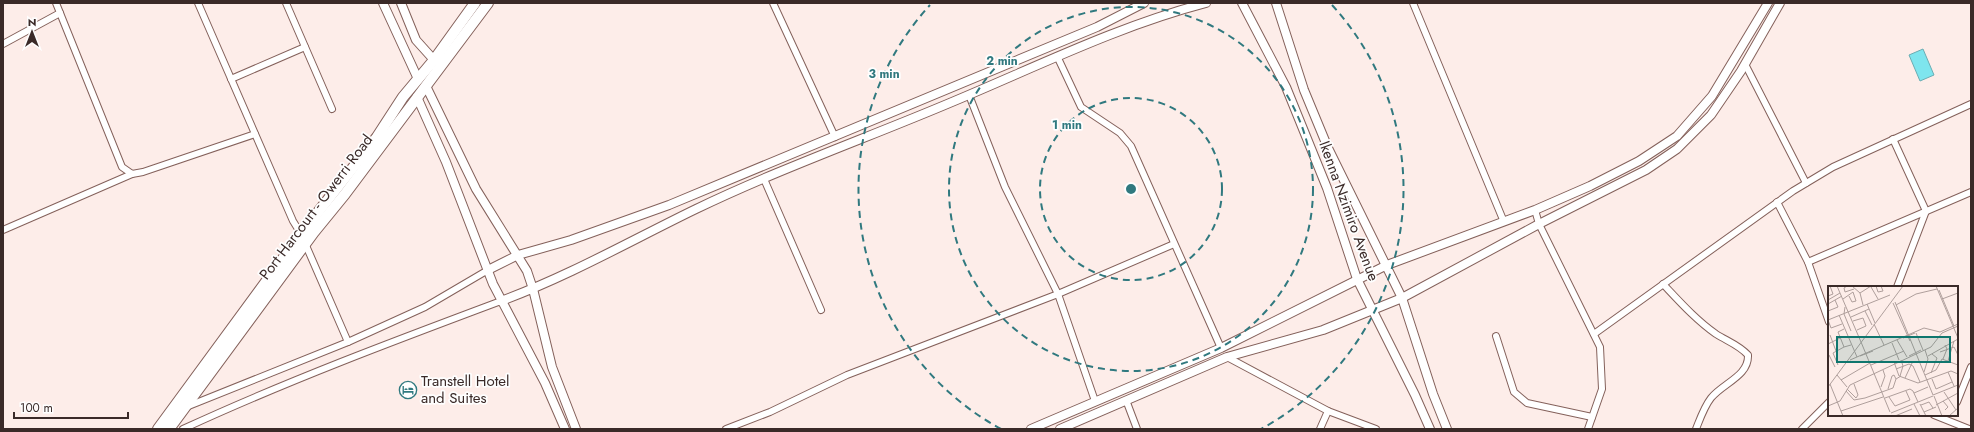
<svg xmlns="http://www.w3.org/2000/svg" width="1974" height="432" font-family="Jost,sans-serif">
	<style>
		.water { fill: #7ee5ee; stroke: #6aadb3 }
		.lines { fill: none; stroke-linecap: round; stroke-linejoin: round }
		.minor-casing { stroke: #84615b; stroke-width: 8 }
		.tertiary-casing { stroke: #84615b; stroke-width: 10 }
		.primary-casing { stroke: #84615b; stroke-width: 12 }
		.minor { stroke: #fff; stroke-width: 6 }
		.tertiary { stroke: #fff; stroke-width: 8 }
		.primary { stroke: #fff; stroke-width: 10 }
		.ring { fill: none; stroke: #30797f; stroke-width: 2; stroke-dasharray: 7 5 }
		.labels { text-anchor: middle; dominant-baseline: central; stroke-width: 3.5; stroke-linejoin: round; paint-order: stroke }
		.street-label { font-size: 15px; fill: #3a2a28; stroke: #fefefe }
		.poi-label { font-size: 15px; fill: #3a2a28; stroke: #fefefe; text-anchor: start }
		.inset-road { fill: none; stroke: #af9f9c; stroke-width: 1 }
		.view { fill: #0f766e; fill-opacity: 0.15; stroke: #0f766e; stroke-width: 2 }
		.inset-edge { fill: none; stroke: #3a2a28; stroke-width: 2 }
		.centre { fill: #30797f; stroke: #fefefe; stroke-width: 2 }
		.ring-label { font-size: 12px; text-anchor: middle; font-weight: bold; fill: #30797f; stroke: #fefefe; stroke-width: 3.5; stroke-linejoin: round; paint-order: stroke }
	</style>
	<rect width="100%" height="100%" fill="#fdede9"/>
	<polygon class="water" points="1923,49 1934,75 1920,81 1909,55"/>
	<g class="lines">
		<defs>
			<g id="minor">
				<polyline points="56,3 122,167 132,174 143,172 255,134"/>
				<polyline points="198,3 293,221 301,234 348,342"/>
				<polyline points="286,3 332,109"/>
				<polyline points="773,3 835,137"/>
				<polyline points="1413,3 1504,222"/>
				<polyline points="3,44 60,13"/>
				<polyline points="1057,56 1081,107 1120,133 1131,146 1221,348"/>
				<polyline points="1745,64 1806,183"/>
				<polyline points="231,79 305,47"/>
				<polyline points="969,95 1005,187 1058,294 1095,401"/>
				<polyline points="1893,139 1926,211 1897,287"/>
				<polyline points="764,179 821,310"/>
				<polyline points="1777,202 1808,262 1829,322"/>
				<polyline points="1535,210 1539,224 1600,347 1602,389 1588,429"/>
				<polyline points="3,230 132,174"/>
				<polyline points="1808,262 1971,192"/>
				<path d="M1663,284C1680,302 1696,320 1716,334C1727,341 1739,345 1748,355C1749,376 1723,383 1711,398C1704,407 1700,419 1696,429"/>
				<polyline points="1594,334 1793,191 1833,167 1971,104"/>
				<polyline points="1496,336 1514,392 1527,403 1592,417"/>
				<polyline points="1227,357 1328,411 1376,429"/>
				<polyline points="1126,400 1137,429"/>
				<polyline points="1957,402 1971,367"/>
				<polyline points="186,407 348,342 425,307 488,270"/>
				<polyline points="1934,415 1969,429"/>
				<path d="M183,429C287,381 394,341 501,301"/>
				<polyline points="726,429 770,412 847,375 1058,294 1174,244"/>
				<polyline points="1320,429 1328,411"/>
				<polyline points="1802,429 1829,402"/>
			</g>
			<g id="tertiary">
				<polyline points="383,3 418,79"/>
				<polyline points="401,3 416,40 434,60"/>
				<polyline points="1242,3 1286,87 1327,188 1357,279 1415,395 1430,429"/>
				<polyline points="1276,3 1304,90 1328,148 1402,298 1433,394 1447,429"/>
				<polyline points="426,86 476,189 527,271 533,289 552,367 576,429"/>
				<polyline points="417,97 446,162 493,284 545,383 565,429"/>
				<polyline points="488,270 518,255 571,240 669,205 1097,27 1144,3"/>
				<path d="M501,301C569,276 632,240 696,209C779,169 867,138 952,102C1036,67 1118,26 1206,3"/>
				<polyline points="1031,429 1221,348 1387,265 1535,210 1590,186 1639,161 1677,136 1712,96 1768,3"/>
				<polyline points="1060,429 1227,357 1323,330 1402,298 1539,224 1646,170 1677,149 1711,115 1741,71 1780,3"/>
			</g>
			<g id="primary">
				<polyline points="158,429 301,234 377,137 403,97 434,60 475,3"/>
				<polyline points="169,429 314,232 345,194 488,3"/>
			</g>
		</defs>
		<use href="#minor" class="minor-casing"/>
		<use href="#tertiary" class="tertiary-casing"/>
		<use href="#primary" class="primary-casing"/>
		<use href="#minor" class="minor"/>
		<use href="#tertiary" class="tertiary"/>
		<use href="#primary" class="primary"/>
	</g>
	<g class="ring">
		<circle cx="1131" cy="189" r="91"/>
		<circle cx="1131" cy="189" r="182"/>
		<path d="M1001 429A273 273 0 0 1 930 5M1332 5A273 273 0 0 1 1261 429"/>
	</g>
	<defs>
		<symbol id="hotel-ring" viewBox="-11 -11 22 22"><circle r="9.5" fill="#fefefe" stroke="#30797f" stroke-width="1.5"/><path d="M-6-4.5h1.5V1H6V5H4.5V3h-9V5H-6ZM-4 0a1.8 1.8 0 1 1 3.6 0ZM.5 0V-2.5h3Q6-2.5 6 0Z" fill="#30797f"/></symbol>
	</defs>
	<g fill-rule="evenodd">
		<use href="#hotel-ring" x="398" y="380" width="20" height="20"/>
	</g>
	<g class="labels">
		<g class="street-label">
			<text transform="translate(316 207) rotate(-53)">Port Harcourt - Owerri Road</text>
			<text transform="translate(1349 211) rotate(70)">Ikenna Nzimiro Avenue</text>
		</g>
		<g class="poi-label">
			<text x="421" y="381">Transtell Hotel<tspan x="421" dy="17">and Suites</tspan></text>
		</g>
	</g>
	<g transform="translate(1828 286)">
		<rect width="130" height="130" fill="#fdede9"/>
		<path class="inset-road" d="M9,0L33,56M19,0L16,2L17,6L26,3M24,0L32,7L43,0M48,0L50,6L55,5L53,0M108,0L130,52M43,1L50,13M111,4L126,40M32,7L35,19M0,10L5,8L2,0M21,10L24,16L28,15L25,6M15,13L25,6M114,13L130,7M0,14L12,7M67,16L105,109M65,17L82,55M0,18L14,10M39,18L47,37M68,19L88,8L109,3M17,21L16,28L23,45M0,25L10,21L7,14M37,25L44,39M11,29L29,71M23,31L41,23M0,34L62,9M0,34L3,42L14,38M25,35L35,32L38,40L29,44M46,38L56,59M16,43L10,46L16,61L23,59M88,47L95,64M2,49L8,65M75,52L87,47M69,54L79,71M33,56L62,126M64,57L71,74M0,58L12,52M112,66L126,61L130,69M1,69L7,81M32,70L45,65M81,70L93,64M100,70L130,53M115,73L119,63L117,59M22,74L96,42L112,46L130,38M120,75L126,55M66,76L71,90L90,97L123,85L130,88M10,79L5,67L16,61M43,79L76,65M68,83L81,78L85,80L92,96M96,86L100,73L97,64M120,86L126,100M103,87L109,72L104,68M9,89L19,101M97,89L108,84L114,73L130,79M72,90L75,80L73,74M77,92L85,75M104,93L108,103L124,96M13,94L42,77M2,98L15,130M0,101L75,0M53,101L57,90L55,84M19,103L28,112L30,109L26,98M60,103L64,90L66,89L68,93M18,105L26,114L37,112L65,102L68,93L73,90M116,106L128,124M86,107L100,101M105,109L130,99M106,110L114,130M61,111L67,120L82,114L78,105M57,112L82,103L85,105L90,116M115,115L120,121L117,124M86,118L92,130M92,118L98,130M93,119L101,116L105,122M108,119L130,107M0,120L12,115L22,99L103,61L114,47L130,40M13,125L55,111M96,126L108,121M63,127L105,110M67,130L84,123M121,130L130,122"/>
		<path class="view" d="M9,51H122V76H9Z"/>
		<rect width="130" height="130" class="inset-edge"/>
	</g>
	<circle cx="1131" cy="189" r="6" class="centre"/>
	<g class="ring-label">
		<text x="1002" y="65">2 min</text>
		<text x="884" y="78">3 min</text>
		<text x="1067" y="129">1 min</text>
	</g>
	<rect width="1974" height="432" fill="none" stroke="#3a2a28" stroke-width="8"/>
	<g transform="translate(32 32)" stroke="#fefefe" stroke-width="3" paint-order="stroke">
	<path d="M0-3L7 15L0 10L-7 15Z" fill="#3a2a28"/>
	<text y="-6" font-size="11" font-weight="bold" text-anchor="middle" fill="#3a2a28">N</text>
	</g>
	<path d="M14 412v6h114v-6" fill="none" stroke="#3a2a28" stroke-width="2"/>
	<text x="20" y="412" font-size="12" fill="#3a2a28" stroke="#fefefe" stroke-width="3" paint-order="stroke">100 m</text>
</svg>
